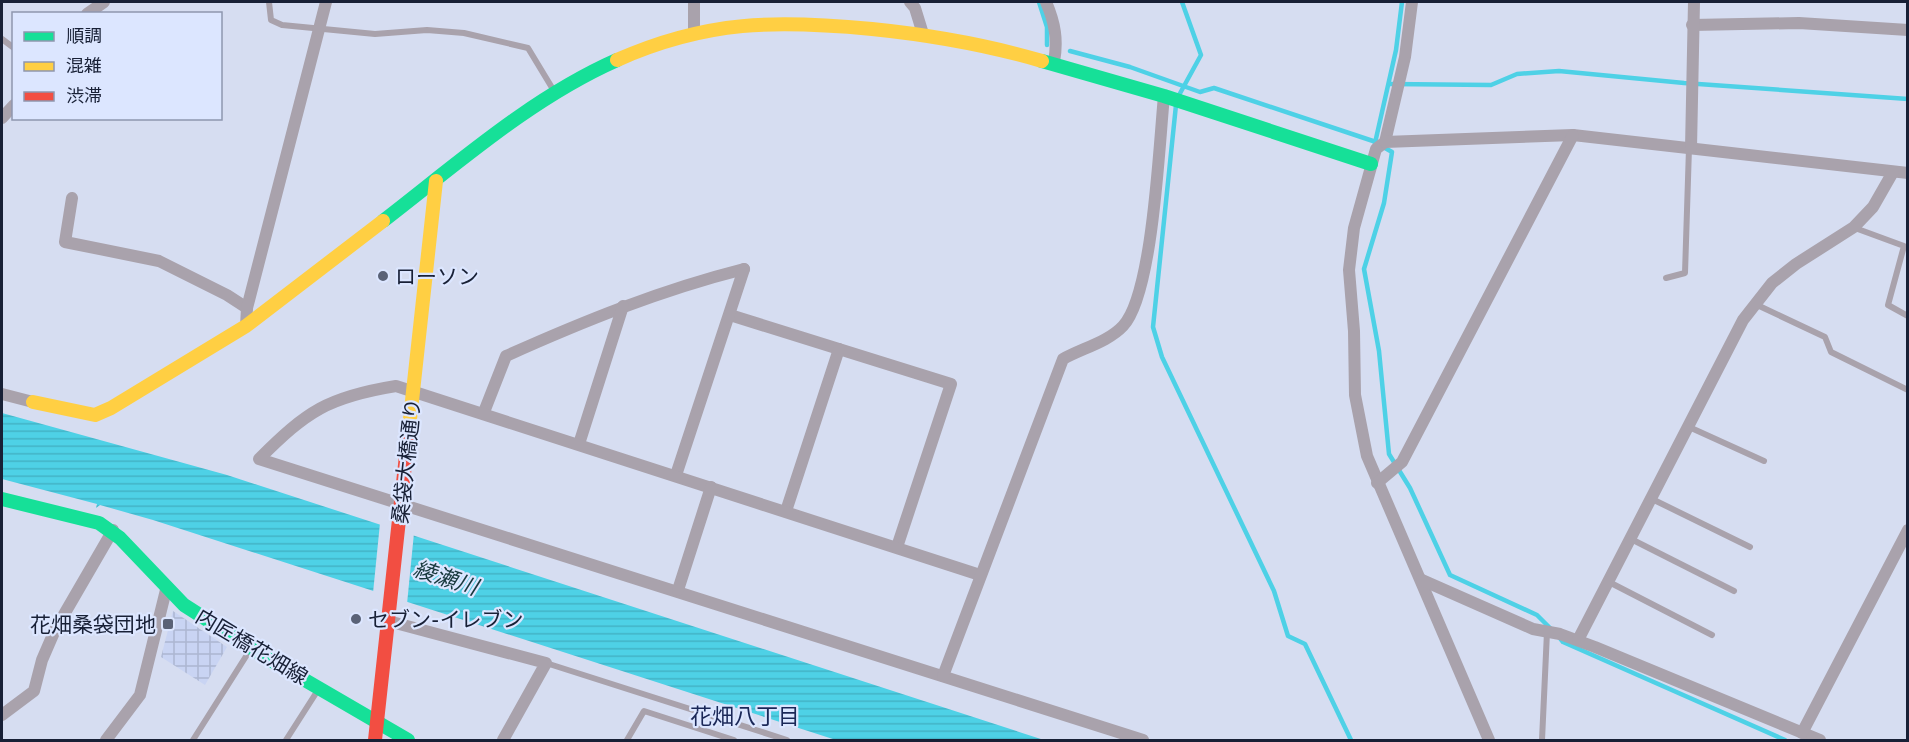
<svg xmlns="http://www.w3.org/2000/svg" width="1909" height="742" font-family="'IBM Plex Sans','Noto Sans JP',sans-serif">
	<style>
		.industrial { fill: url(#industrial-grid) }
		.water { fill: url(#water-rules) }
		.pier { fill: #d6ddf1 }
		.lines { fill: none; stroke-linecap: round; stroke-linejoin: round }
		.stream { stroke: #4ed1e6; stroke-width: 4.5 }
		.lane { stroke: #a9a2ac; stroke-width: 6 }
		.street { stroke: #a9a2ac; stroke-width: 12 }
		.fast { stroke: #16e098; stroke-width: 14 }
		.slow { stroke: #ffcf43; stroke-width: 14 }
		.jam { stroke: #f24e42; stroke-width: 14 }
		.poi-dot { fill: #5a6277; stroke: #dce6ff; stroke-width: 2 }
		.labels { text-anchor: middle; dominant-baseline: central; stroke-width: 4.5; stroke-linejoin: round; paint-order: stroke }
		.poi-label { font-size: 21px; fill: #182036; stroke: #dce6ff; text-anchor: start }
		.street-label { font-size: 21px; fill: #182036; stroke: #dce6ff }
		.water-label { font-size: 22px; font-style: italic; fill: #17383d; stroke: #dce6ff }
		.neighbourhood-label { font-size: 22px; fill: #1a2757; stroke: #dce6ff }
	</style>
	<defs>
		<pattern id="industrial-grid" width="8" height="8" patternUnits="userSpaceOnUse" patternTransform="scale(1.5)"><rect width="8" height="8" fill="#c9d4f3"/><path d="M0 4h8M4 0v8" fill="none" stroke="#acb6d1"/></pattern>
		<pattern id="water-rules" width="6" height="5" patternUnits="userSpaceOnUse" patternTransform="scale(1.5)"><rect width="6" height="5" fill="#4ed1e6"/><path d="M0 2.5h6" fill="none" stroke="#43b3c6"/></pattern>
	</defs>
	<rect width="100%" height="100%" fill="#d6ddf1"/>
	<polygon class="industrial" points="173,611 227,647 205,685 161,657"/>
	<polygon class="water" points="2,413 227,475 1044,740 836,740 153,520 100,505 96,508 97,504 2,479"/>
	<polygon class="pier" points="380,523 414,533 407,604 373,593"/>
	<g class="lines">
		<g class="stream">
			<polyline points="1039,2 1047,27 1047,45"/>
			<polyline points="1070,51 1130,67 1200,92 1214,88 1373,141 1392,152 1384,203 1364,269 1379,351 1389,454 1410,488 1450,575 1537,615 1551,629"/>
			<polyline points="1390,84 1491,85 1517,74 1559,71 1684,83 1908,99"/>
			<polyline points="1178,97 1201,55 1182,2"/>
			<polyline points="1176,105 1153,327 1162,357 1274,591 1288,636 1305,644 1351,740"/>
			<polyline points="1375,143 1396,50 1402,2"/>
			<polyline points="1559,637 1563,642 1785,740"/>
		</g>
		<g class="lane">
			<polyline points="269,2 271,20 282,25 375,34 427,30 464,33 528,48 554,91"/>
			<polyline points="2,39 14,48"/>
			<polyline points="1855,228 1904,246 1888,305 1908,316"/>
			<polyline points="1666,278 1685,273 1689,148"/>
			<polyline points="1755,304 1825,337 1831,352 1908,390"/>
			<polyline points="1689,427 1764,461"/>
			<polyline points="1652,499 1750,547"/>
			<polyline points="1631,539 1734,591"/>
			<polyline points="1609,582 1712,635"/>
			<polyline points="546,663 787,740"/>
			<polyline points="193,740 250,650"/>
			<polyline points="286,740 318,690"/>
			<polyline points="627,740 644,711 734,740"/>
			<polyline points="1542,740 1547,632"/>
		</g>
		<g class="street">
			<polyline points="910,2 915,8 923,34"/>
			<path d="M1046,2C1055,23 1058,40 1054,62"/>
			<polyline points="1412,2 1405,57 1385,142 1376,149 1354,228 1349,270 1354,331 1355,395 1367,456 1489,740"/>
			<polyline points="87,14 104,2"/>
			<polyline points="1692,25 1799,23 1908,30"/>
			<polyline points="694,34 694,2"/>
			<polyline points="2,118 14,105"/>
			<polyline points="1385,142 1573,135 1908,173"/>
			<polyline points="1691,148 1694,2"/>
			<polyline points="72,198 65,242 159,261 227,295 247,308"/>
			<polyline points="730,315 951,384 897,547"/>
			<polyline points="246,326 247,308 326,2"/>
			<polyline points="2,394 33,402"/>
			<path d="M484,412L506,356C584,321 661,290 744,269"/>
			<polyline points="579,444 623,306"/>
			<polyline points="676,475 744,269"/>
			<polyline points="1377,483 1402,462 1573,135"/>
			<polyline points="786,511 839,349"/>
			<path d="M980,575L396,386C328,397 307,411 259,459L1143,740"/>
			<polyline points="1422,580 1533,629 1560,634 1595,647 1820,740"/>
			<polyline points="678,590 711,487"/>
			<polyline points="388,621 546,663 503,740"/>
			<polyline points="1578,640 1743,320 1772,283 1796,264 1854,227 1873,207 1893,172"/>
			<path d="M943,676L1063,359C1083,348 1108,342 1123,326C1153,294 1159,145 1164,96"/>
			<polyline points="2,715 34,691 42,660 55,630 113,530"/>
			<polyline points="1802,733 1908,530"/>
			<polyline points="106,740 140,695 166,590"/>
		</g>
		<g class="fast">
			<polyline points="1042,61 1164,96 1371,164"/>
			<path d="M383,221C457,164 531,98 617,60"/>
			<polyline points="2,499 99,523 120,538 184,605 267,658 408,740"/>
		</g>
		<g class="slow">
			<path d="M617,60C707,20 776,20 872,29C931,35 984,44 1042,61"/>
			<polyline points="33,402 95,415 111,408 246,326 383,221"/>
			<polyline points="409,428 436,181"/>
		</g>
		<polyline class="jam" points="375,740 409,428"/>
	</g>
	<g class="poi-dot">
		<circle cx="383" cy="276" r="6"/>
		<circle cx="356" cy="619" r="6"/>
		<rect x="162" y="618" width="12" height="12" rx="3"/>
	</g>
	<g class="labels">
		<g class="poi-label">
			<text x="395" y="276">ローソン</text>
			<text x="368" y="619">セブン-イレブン</text>
			<text x="156" y="624" text-anchor="end">花畑桑袋団地</text>
		</g>
		<g class="street-label">
			<text transform="translate(406 461) rotate(-84)">桑袋大橋通り</text>
			<text transform="translate(252 646) rotate(31)">内匠橋花畑線</text>
		</g>
		<g class="water-label">
			<text transform="translate(446 577) rotate(18)">綾瀬川</text>
		</g>
		<g class="neighbourhood-label">
			<text x="745" y="715">花畑八丁目</text>
		</g>
	</g>
	<rect width="1909" height="742" fill="none" stroke="#182036" stroke-width="6"/>
	<rect x="12" y="12" width="210" height="108" fill="#dce6ff" stroke="#8e97af" stroke-width="1.5"/>
	<rect x="24" y="32" width="30" height="9" fill="#16e098" stroke="#8e97af" stroke-width="1.5"/>
	<text x="66" y="42" font-size="18" fill="#182036">順調</text>
	<rect x="24" y="62" width="30" height="9" fill="#ffcf43" stroke="#8e97af" stroke-width="1.5"/>
	<text x="66" y="72" font-size="18" fill="#182036">混雑</text>
	<rect x="24" y="92" width="30" height="9" fill="#f24e42" stroke="#8e97af" stroke-width="1.5"/>
	<text x="66" y="102" font-size="18" fill="#182036">渋滞</text>
</svg>
